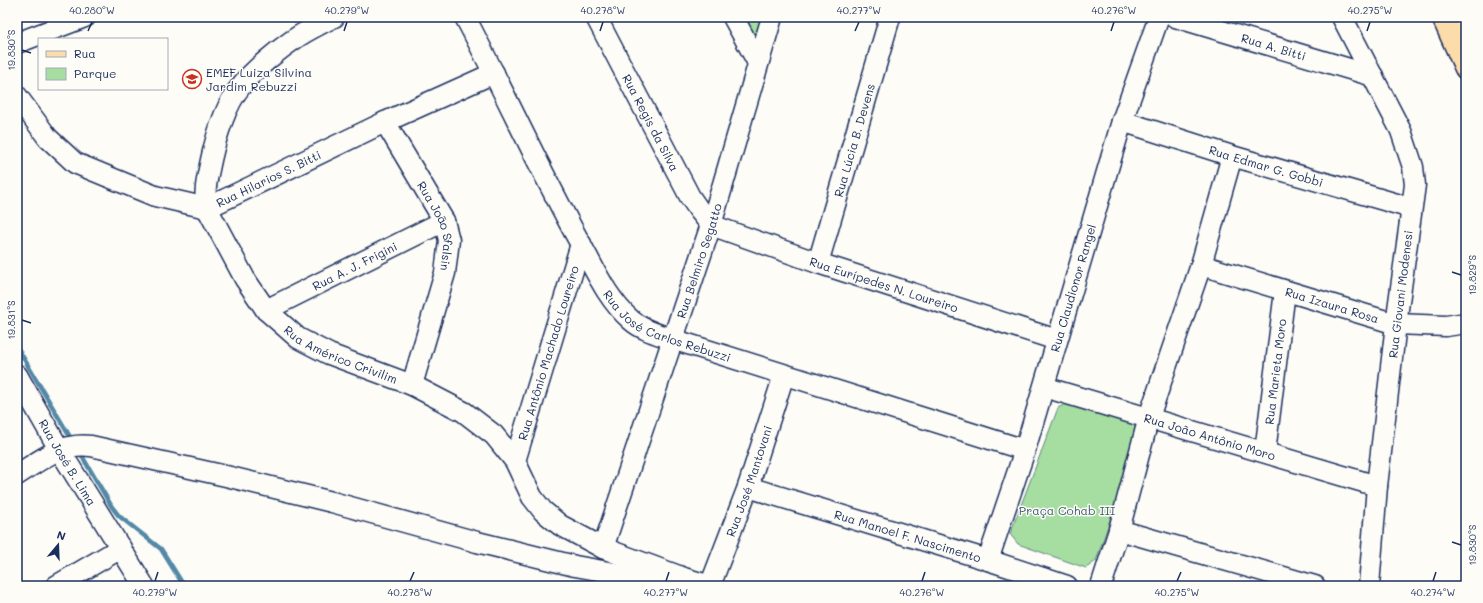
<svg xmlns="http://www.w3.org/2000/svg" width="1483" height="603" font-family="Mali,sans-serif">
	<style>
		.green { fill: #a6dda1; stroke: #608680 }
		.lines { fill: none; stroke-linecap: round; stroke-linejoin: round }
		.stream { stroke: #5389a7; stroke-width: 4.5 }
		.minor-casing { stroke: #1b2f5e; stroke-width: 23 }
		.major-casing { stroke: #1b2f5e; stroke-width: 25 }
		.minor { stroke: #fdfcf7; stroke-width: 20 }
		.major { stroke: #fddcac; stroke-width: 22 }
		.ticks { fill: none; stroke: #1b2f5e; stroke-width: 1.5 }
		.labels { text-anchor: middle; dominant-baseline: central; stroke-width: 3; stroke-linejoin: round; paint-order: stroke }
		.street-label { font-size: 12px; fill: #1b2f5e; stroke: #fdfcf7 }
		.poi-label { font-size: 12px; fill: #1b2f5e; stroke: #fdfcf7; text-anchor: start }
		.park-label { font-size: 12px; fill: #3e5a6f; stroke: #fdfcf7 }
		.neatline { fill: none; stroke: #1b2f5e; stroke-width: 1.5 }
		.ticks-label { font-size: 10px; text-anchor: middle; fill: #1b2f5e }
	</style>
	<rect width="100%" height="100%" fill="#fdfcf7"/>
	<filter id="ink" filterUnits="userSpaceOnUse"><feTurbulence type="fractalNoise" baseFrequency=".025" numOctaves="2"/><feDisplacementMap in="SourceGraphic" scale="8" xChannelSelector="R" yChannelSelector="G"/><feConvolveMatrix kernelMatrix="1 2 1 2 8 2 1 2 1" color-interpolation-filters="sRGB"/></filter>
	<g filter="url(#ink)">
		<g class="green">
			<polygon points="744,17 762,17 756,36"/>
			<polygon points="1072,400 1138,420 1138,438 1096,561 1086,568 1018,544 1010,534 1058,408"/>
		</g>
		<g class="lines">
			<g class="stream">
				<polyline points="17,347 73,442"/>
				<polyline points="79,451 112,507 119,516 161,549 184,586"/>
			</g>
			<defs>
				<g id="minor">
					<path id="s1" d="M334,17C322,23 310,29 299,36C282,47 253,70 241,86C226,104 216,137 211,160C208,175 203,192 207,208L245,279L266,310L298,338L329,354L412,385L464,412L494,435L515,461L532,497L543,511L560,525L603,548L684,578L711,586"/>
					<path id="s2" d="M465,17C504,91 539,168 579,241C594,268 607,299 631,320C642,330 658,334 672,339L1025,450"/>
					<path id="s3" d="M596,17L690,197L699,210L711,225L818,263L1057,340"/>
					<polyline points="733,17 758,63"/>
					<path id="s4" d="M1175,17L1373,76"/>
					<polyline points="1342,17 1401,131 1413,167 1415,185 1396,324 1377,486 1369,586"/>
					<polyline points="1456,17 1466,21"/>
					<polyline points="17,43 85,17"/>
					<path id="s5" d="M17,96L48,138L75,163L155,196L207,208L385,122L494,73"/>
					<path id="s6" d="M1122,121L1232,156L1411,208"/>
					<path id="s7" d="M385,122L444,221L449,240L445,273L412,385"/>
					<path id="s8" d="M818,263L890,17"/>
					<path id="s9" d="M1201,265L1396,324L1446,326L1466,323"/>
					<path id="s10" d="M266,310L444,221"/>
					<path id="s11" d="M17,375L59,449L144,586"/>
					<path id="s12" d="M1044,387L1377,486"/>
					<path id="s13" d="M1265,452L1285,291"/>
					<path id="s14" d="M515,461L581,244"/>
					<path d="M17,475C41,460 61,442 91,446L226,476L332,502L477,542L575,566L631,576L667,578"/>
					<path id="s15" d="M748,487L988,560L1067,586"/>
					<polyline points="1119,530 1315,586"/>
					<path id="s16" d="M603,548L711,225L772,17"/>
					<path id="s17" d="M988,560L1025,450L1122,121L1159,17"/>
					<polyline points="56,586 121,548"/>
					<path id="s18" d="M710,586L748,487L784,375"/>
					<polyline points="1101,586 1119,530 1149,417 1201,265 1232,156"/>
				</g>
				<polyline id="major" points="1443,17 1466,68"/>
			</defs>
			<use href="#minor" class="minor-casing"/>
			<use href="#major" class="major-casing"/>
			<use href="#minor" class="minor"/>
			<use href="#major" class="major"/>
		</g>
	</g>
	<path class="ticks" d="M88,31L92,22M344,31L347,22M600,31L603,22M855,31L859,22M1111,31L1114,22M1367,31L1370,22M22,50L31,53M1452,272L1461,275M22,320L31,323M1452,542L1461,545M155,581L158,572M410,581L414,572M666,581L669,572M922,581L925,572M1177,581L1181,572M1433,581L1436,572"/>
	<defs>
		<symbol id="school-ring" viewBox="-11 -11 22 22"><circle r="9.5" fill="#fdfcf7" stroke="#c8321e" stroke-width="1.5"/><path d="M0-5L7-2L0 1L-7-2ZM-4 1L0 2.5L4 1V4Q0 6-4 4Z" fill="#c8321e"/></symbol>
	</defs>
	<g fill-rule="evenodd">
		<use href="#school-ring" x="181" y="68" width="22" height="22"/>
	</g>
	<g class="labels">
		<g class="street-label">
			<text stroke="none"><textPath href="#s4" startOffset="103">Rua A. Bitti</textPath></text>
			<text stroke="none"><textPath href="#s3" startOffset="119">Rua Regis da Silva</textPath></text>
			<text stroke="none"><textPath href="#s8" startOffset="128">Rua Lúcia B. Devens</textPath></text>
			<text stroke="none"><textPath href="#s6" startOffset="151">Rua Edmar G. Gobbi</textPath></text>
			<text stroke="none"><textPath href="#s5" startOffset="297">Rua Hilarios S. Bitti</textPath></text>
			<text stroke="none"><textPath href="#s7" startOffset="118">Rua João Sfalsin</textPath></text>
			<text stroke="none"><textPath href="#s16" startOffset="303">Rua Belmiro Segatto</textPath></text>
			<text stroke="none"><textPath href="#s10" startOffset="99">Rua A. J. Frigini</textPath></text>
			<text stroke="none"><textPath href="#s3" startOffset="421">Rua Eurípedes N. Loureiro</textPath></text>
			<text stroke="none"><textPath href="#s17" startOffset="285">Rua Claudionor Rangel</textPath></text>
			<text transform="translate(1400 294) rotate(-83)">Rua Giovani Modenesi</text>
			<text stroke="none"><textPath href="#s9" startOffset="137">Rua Izaura Rosa</textPath></text>
			<text stroke="none"><textPath href="#s2" startOffset="381">Rua José Carlos Rebuzzi</textPath></text>
			<text stroke="none"><textPath href="#s1" startOffset="452">Rua Américo Crivilim</textPath></text>
			<text stroke="none"><textPath href="#s14" startOffset="113">Rua Antônio Machado Loureiro</textPath></text>
			<text stroke="none"><textPath href="#s13" startOffset="81">Rua Marieta Moro</textPath></text>
			<text stroke="none"><textPath href="#s12" startOffset="173">Rua João Antônio Moro</textPath></text>
			<text stroke="none"><textPath href="#s11" startOffset="101">Rua José B. Lima</textPath></text>
			<text stroke="none"><textPath href="#s18" startOffset="112">Rua José Mantovani</textPath></text>
			<text stroke="none"><textPath href="#s15" startOffset="167">Rua Manoel F. Nascimento</textPath></text>
		</g>
		<g class="poi-label">
			<text x="206" y="72">EMEF Luiza Silvina<tspan x="206" dy="14">Jardim Rebuzzi</tspan></text>
		</g>
		<g class="park-label">
			<text x="1067" y="510">Praça Cohab III</text>
		</g>
	</g>
	<rect width="1483" height="603" fill="none" stroke="#fdfcf7" stroke-width="44"/>
	<rect x="38" y="38" width="130" height="52" fill="#fdfcf7" stroke="#a3aaba"/>
	<rect x="46" y="51" width="20" height="6" fill="#fddcac" stroke="#a3aaba"/>
	<text x="74" y="58" font-size="12" fill="#1b2f5e">Rua</text>
	<rect x="46" y="68" width="20" height="12" fill="#a6dda1" stroke="#a3aaba"/>
	<text x="74" y="78" font-size="12" fill="#1b2f5e">Parque</text>
	<g transform="translate(58 545) rotate(19)" stroke="#fdfcf7" stroke-width="3" paint-order="stroke">
	<path d="M0-3L7 15L0 10L-7 15Z" fill="#1b2f5e"/>
	<text y="-6" font-size="11" font-weight="bold" text-anchor="middle" fill="#1b2f5e">N</text>
	</g>
	<rect x="22" y="22" width="1439" height="559" class="neatline"/>
	<g class="ticks-label">
		<text x="92" y="14">40.280°W</text>
		<text x="347" y="14">40.279°W</text>
		<text x="603" y="14">40.278°W</text>
		<text x="859" y="14">40.277°W</text>
		<text x="1114" y="14">40.276°W</text>
		<text x="1370" y="14">40.275°W</text>
		<text transform="translate(11 50) rotate(-90)" y="4">19.830°S</text>
		<text transform="translate(1472 275) rotate(-90)" y="4">19.829°S</text>
		<text transform="translate(11 320) rotate(-90)" y="4">19.831°S</text>
		<text transform="translate(1472 545) rotate(-90)" y="4">19.830°S</text>
		<text x="155" y="596">40.279°W</text>
		<text x="410" y="596">40.278°W</text>
		<text x="666" y="596">40.277°W</text>
		<text x="922" y="596">40.276°W</text>
		<text x="1177" y="596">40.275°W</text>
		<text x="1433" y="596">40.274°W</text>
	</g>
</svg>
